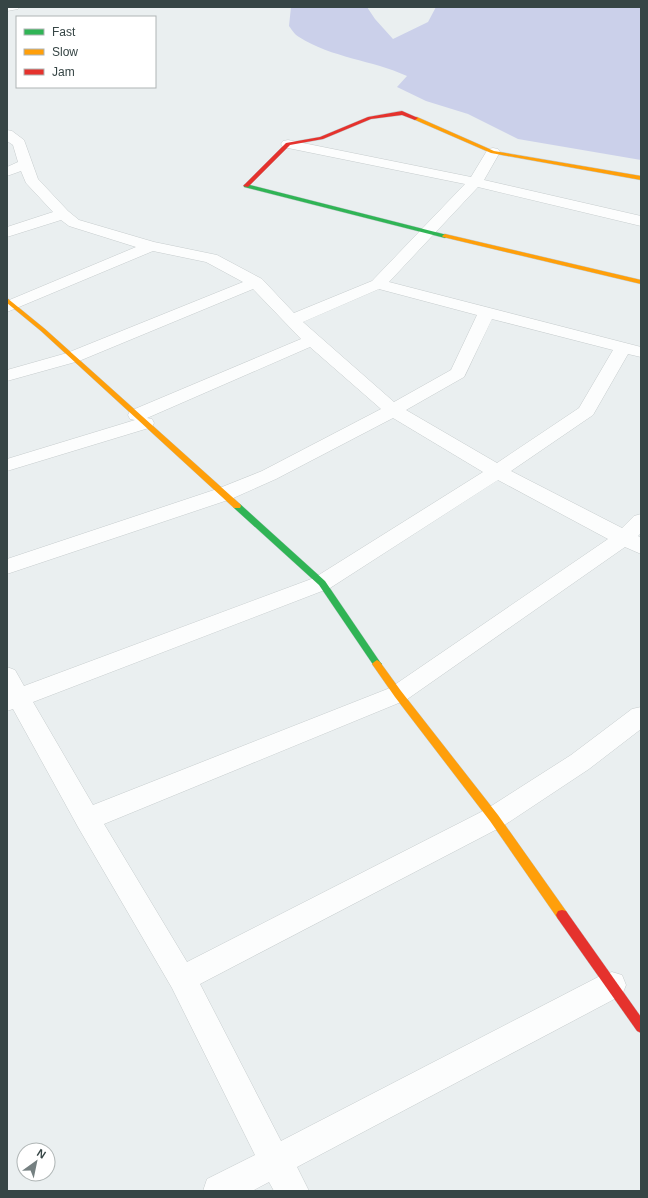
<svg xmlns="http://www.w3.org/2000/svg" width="648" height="1198" font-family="Arial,sans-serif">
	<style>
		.green { fill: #cbd0ea }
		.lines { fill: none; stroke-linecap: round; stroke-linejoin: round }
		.street-casing { stroke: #c7cdce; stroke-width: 1 }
		.fast-casing { stroke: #c3ced0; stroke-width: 1 }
		.slow-casing { stroke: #c3ced0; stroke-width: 1 }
		.jam-casing { stroke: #c3ced0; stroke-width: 1 }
		.street { fill: #fcfdfd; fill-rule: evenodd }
		.fast { fill: #30b455; fill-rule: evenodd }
		.slow { fill: #ff9f0a; fill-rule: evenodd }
		.jam { fill: #e5322d; fill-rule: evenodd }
	</style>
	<rect width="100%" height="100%" fill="#eaeff0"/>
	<path class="green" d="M291,7H367L375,19L393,39L428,22L436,7H641V160L518,139L468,114L426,101L397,87L407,76C372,60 332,58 299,37C295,35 292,30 289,26Z"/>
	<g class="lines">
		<defs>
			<g id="street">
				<polygon points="7,7 20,7 18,9 7,11"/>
				<path d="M7,130L12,131L24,140L38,179L68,211L79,220L154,242L217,255L262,279L294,313L372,281L465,184L288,148L283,147L281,144L283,141L288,140L471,177L488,149L493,148L498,149L500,152L484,180L641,216V226L478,187L389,282L641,347V357L628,354L593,415L511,471L622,528L634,516L641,514V533L638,536L641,538V554L625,547L406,700L104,824L187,962L485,810L571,755L632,709L641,707V729L589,769L503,826L200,984L281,1141L602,975L612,972L622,975L626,985L622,995L297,1167L309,1191H274L269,1182L252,1191H203L207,1179L255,1155L172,988L78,827L13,709L7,711V667L15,670L24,686L314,578L483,472L393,418L276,479L231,499L7,574V559L217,489L262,471L381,409L310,347L147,418L152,419L154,423L152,427L7,471V459L135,420L130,419L128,415L130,411L301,339L253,289L79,361L7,381V370L67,353L243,282L206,262L153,251L7,312V301L136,247L69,226L61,220L7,237V227L53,212L26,183L21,171L7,176V167L18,162L13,145L7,141ZM379,289L477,315L451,370L394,402L303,322ZM492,319L613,350L579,408L497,463L406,410L464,377ZM498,480L608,539L390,688L93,805L33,702L330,588Z"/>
			</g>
			<g id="fast">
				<polygon points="246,184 447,235 448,236 445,238 244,187 244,185"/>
				<polygon points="237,503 240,504 325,581 380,662 382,664 380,666 374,666 319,585 234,508 233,506 234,504"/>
			</g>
			<g id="slow">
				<polygon points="413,117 417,117 494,151 641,176 641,180 491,153 413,119"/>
				<polygon points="445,234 641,280 641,284 443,237 442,236"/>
				<polygon points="7,298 45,329 240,504 241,506 240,508 234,508 41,331 7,303"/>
				<polygon points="377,660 380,662 401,691 498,815 566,911 568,915 566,919 562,920 558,919 490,821 395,697 372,664 374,662"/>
			</g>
			<g id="jam">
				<polygon points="402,111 418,118 415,120 402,115 371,119 323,139 290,145 248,187 243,186 286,143 320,137 368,117"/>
				<polygon points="562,910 566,911 641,1017 641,1033 637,1031 558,919 556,915 558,911"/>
			</g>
		</defs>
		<use href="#street" class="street-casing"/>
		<use href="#fast" class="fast-casing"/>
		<use href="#slow" class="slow-casing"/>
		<use href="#jam" class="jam-casing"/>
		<use href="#street" class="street"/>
		<use href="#fast" class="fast"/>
		<use href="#slow" class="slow"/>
		<use href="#jam" class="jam"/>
	</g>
	<rect width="648" height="1198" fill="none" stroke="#364545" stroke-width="16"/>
	<rect x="16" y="16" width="140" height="72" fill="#ffffff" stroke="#afb5b5"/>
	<rect x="24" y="29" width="20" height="6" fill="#30b455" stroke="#afb5b5"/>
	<text x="52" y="36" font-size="12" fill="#364545">Fast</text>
	<rect x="24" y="49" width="20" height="6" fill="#ff9f0a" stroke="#afb5b5"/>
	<text x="52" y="56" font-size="12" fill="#364545">Slow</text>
	<rect x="24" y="69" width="20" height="6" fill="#e5322d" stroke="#afb5b5"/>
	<text x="52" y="76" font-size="12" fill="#364545">Jam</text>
	<g transform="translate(36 1162) rotate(33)"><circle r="19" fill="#ffffff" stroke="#afb5b5"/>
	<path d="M0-3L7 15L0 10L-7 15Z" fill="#758081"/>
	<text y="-6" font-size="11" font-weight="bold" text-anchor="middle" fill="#364545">N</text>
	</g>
</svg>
